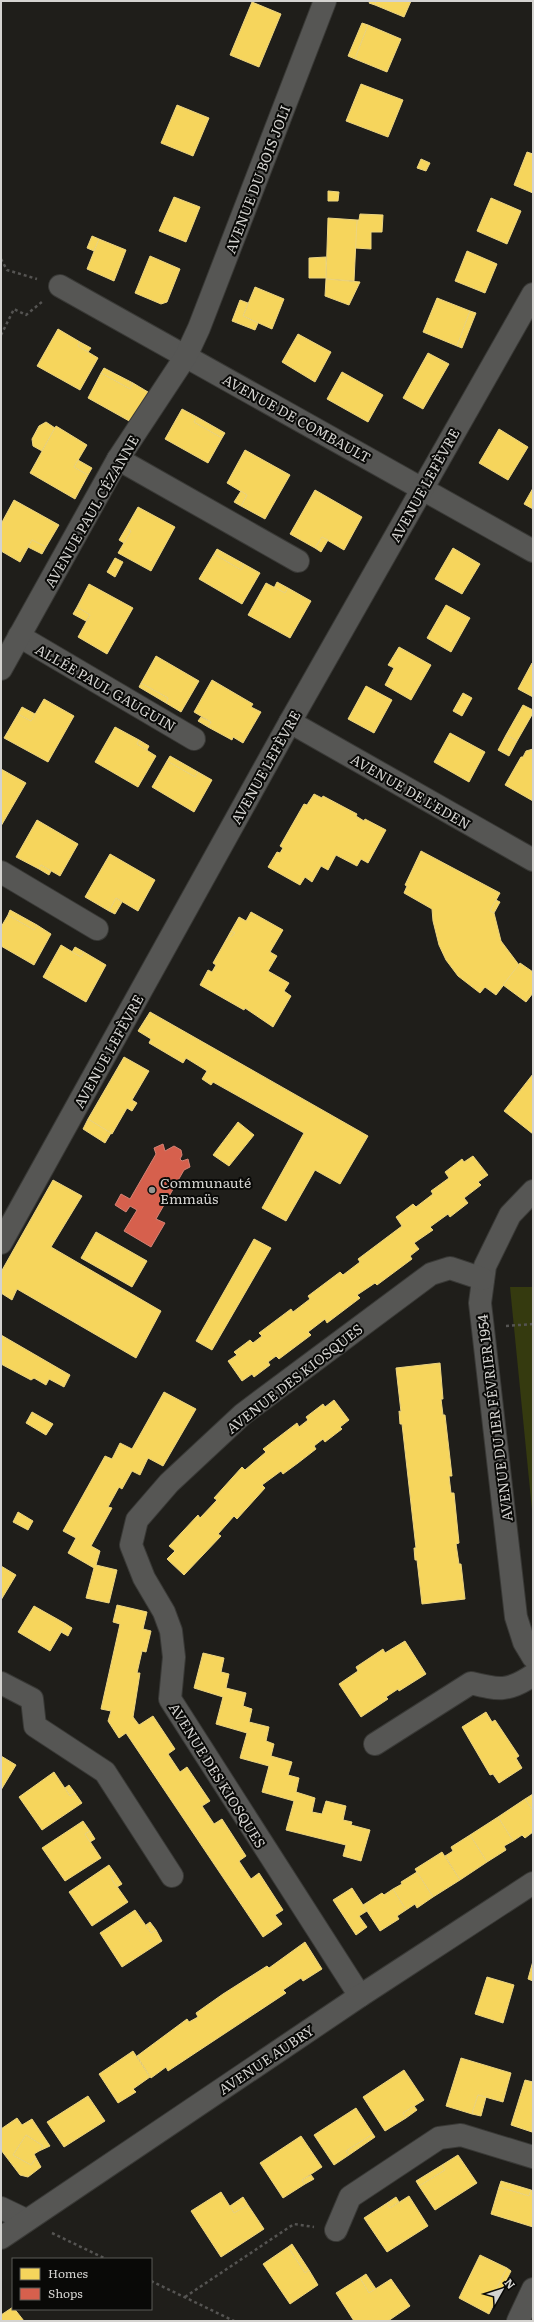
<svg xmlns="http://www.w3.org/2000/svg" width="534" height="2322" font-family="Literata,serif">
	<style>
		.green { fill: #353a0f }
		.homes { fill: #f6d55c; stroke: #ecd47f }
		.shops { fill: #d6604d; stroke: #d58274 }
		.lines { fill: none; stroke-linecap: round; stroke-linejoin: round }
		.minor-casing { stroke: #393936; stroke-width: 24 }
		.path { stroke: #555452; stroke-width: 2.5; stroke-dasharray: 3 3; stroke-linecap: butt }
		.minor { stroke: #565654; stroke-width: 22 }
		.poi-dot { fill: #959490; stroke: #090907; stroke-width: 1.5 }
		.labels { text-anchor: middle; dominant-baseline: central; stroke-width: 4; stroke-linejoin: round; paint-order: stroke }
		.street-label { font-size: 14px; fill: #d4d3d0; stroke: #090907 }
		.poi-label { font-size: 14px; fill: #d4d3d0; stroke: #090907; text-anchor: start }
	</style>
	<rect width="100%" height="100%" fill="#1f1e1a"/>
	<polygon class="green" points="510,1287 533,1287 533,1520"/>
	<g class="homes">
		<polygon points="370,1 376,1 375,5 369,3"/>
		<polygon points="376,1 411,1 404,17 375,5"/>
		<polygon points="252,2 281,14 259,67 230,55"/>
		<polygon points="362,23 368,25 355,59 348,56"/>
		<polygon points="368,25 401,39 387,72 355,59"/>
		<polygon points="361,84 403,100 388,137 346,121"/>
		<polygon points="177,105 209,118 193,156 161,143"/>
		<polygon points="527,152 533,154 533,193 514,185"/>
		<polygon points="421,159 430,163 426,171 417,168"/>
		<polygon points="328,191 339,192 338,201 328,201"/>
		<polygon points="174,197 200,207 186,242 159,231"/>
		<polygon points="491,198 521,211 507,244 477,231"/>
		<polygon points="360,214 383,215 382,232 371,232 371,249 355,248 357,220 359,220"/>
		<polygon points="328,218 357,220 354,281 326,279"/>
		<polygon points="92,236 99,239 94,251 87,248"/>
		<polygon points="99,239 126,250 114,281 87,269"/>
		<polygon points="467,251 497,264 485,293 455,281"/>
		<polygon points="150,256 180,269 167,302 161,304 135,293"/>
		<polygon points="326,257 326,278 309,278 309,258"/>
		<polygon points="326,279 360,282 349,305 325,296"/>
		<polygon points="255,287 284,299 272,329 243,316"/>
		<polygon points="437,298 470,311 457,346 423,332"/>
		<polygon points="240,300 248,303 243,316 258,323 255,330 232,321"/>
		<polygon points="470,311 476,313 462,348 457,346"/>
		<polygon points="58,329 80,342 78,346 98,358 80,390 37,366"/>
		<polygon points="298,334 331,352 315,382 282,362"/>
		<polygon points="80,342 91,348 88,352 78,346"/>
		<polygon points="428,353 449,364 423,409 403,398"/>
		<polygon points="104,368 133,383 130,389 101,373"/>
		<polygon points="342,372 383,395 368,422 327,399"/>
		<polygon points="101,373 130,389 133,383 148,392 131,422 88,398"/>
		<polygon points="182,409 197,417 194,422 222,438 208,463 165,439"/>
		<polygon points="197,417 225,433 222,438 194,422"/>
		<polygon points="46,422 55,428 42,451 33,446 32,439 39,426"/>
		<polygon points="56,426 87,445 74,467 88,475 75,499 30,473"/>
		<polygon points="499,429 528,447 508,480 479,463"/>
		<polygon points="245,450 290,475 265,519 241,506 247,495 227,483"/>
		<polygon points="78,460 92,468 88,475 74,467"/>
		<polygon points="533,488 533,509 524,504"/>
		<polygon points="315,490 362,517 344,550 322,537 315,548 290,534"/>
		<polygon points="241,491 247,495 241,506 234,502"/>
		<polygon points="14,500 59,525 46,547 32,540 20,562 1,551 1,524"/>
		<polygon points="138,507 175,527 151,571 118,553 131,531 126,528"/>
		<polygon points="126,528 131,531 124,543 119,540"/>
		<polygon points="322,537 328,540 321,552 315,548"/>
		<polygon points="32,540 46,547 42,554 28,547"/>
		<polygon points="453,548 480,564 462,594 435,579"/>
		<polygon points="217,549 244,564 241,570 214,554"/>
		<polygon points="214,554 241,570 244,564 260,573 242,604 199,579"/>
		<polygon points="115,558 123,562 115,577 107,572"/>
		<polygon points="277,582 288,588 285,593 274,588"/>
		<polygon points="266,583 285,593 288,588 311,601 290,638 248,615"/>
		<polygon points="89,584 133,608 107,654 78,637 90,615 77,607"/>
		<polygon points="446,605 470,618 451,652 427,638"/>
		<polygon points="77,607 90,615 86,621 73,614"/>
		<polygon points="399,647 431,665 411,700 385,685 394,668 388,665"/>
		<polygon points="156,656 199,681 181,712 166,703 168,698 141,683"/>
		<polygon points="532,663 533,663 533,697 518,689"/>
		<polygon points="212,680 253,704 251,707 261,712 243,743 233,737 232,740 208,727 211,722 194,712"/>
		<polygon points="141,683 168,698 166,703 139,687"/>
		<polygon points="366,686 392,700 374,733 348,719"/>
		<polygon points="463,693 472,698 462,716 453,711"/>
		<polygon points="44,699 74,716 48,762 4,738 18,714 31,721"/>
		<polygon points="523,705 533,710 533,713 517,741 506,735"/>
		<polygon points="22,707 35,714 31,721 18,714"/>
		<polygon points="201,717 211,722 208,727 198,721"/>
		<polygon points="115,727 139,740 137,744 156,756 138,787 95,762"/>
		<polygon points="450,733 485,752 469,782 434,762"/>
		<polygon points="506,735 517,741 509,756 498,750"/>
		<polygon points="139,740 149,746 147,750 137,744"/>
		<polygon points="533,749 533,801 505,785 521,757 523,757 526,751"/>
		<polygon points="170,756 198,772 195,777 167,761"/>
		<polygon points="167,761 195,777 198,772 212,780 194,812 152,787"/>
		<polygon points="1,769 26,783 1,826"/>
		<polygon points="314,794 322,798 323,796 357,814 356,816 364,821 365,819 386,830 368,863 361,859 357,866 336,855 328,870 321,866 312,882 305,877 300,885 268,867 277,852 280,853 283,848 280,846 304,804 307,805"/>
		<polygon points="37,820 78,844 60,876 41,865 39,869 16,857"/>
		<polygon points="421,851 500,893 490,911 494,913 501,941 519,965 496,995 485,987 480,993 458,976 446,960 439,945 433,921 432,909 404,893 407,886 405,885"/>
		<polygon points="110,854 155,880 138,911 116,898 109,911 85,897"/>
		<polygon points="41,865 51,871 49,875 39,869"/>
		<polygon points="116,898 122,902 115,914 109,911"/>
		<polygon points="496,900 500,902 494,913 490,911"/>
		<polygon points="10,910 37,925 34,930 8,915"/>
		<polygon points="251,912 283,930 270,952 277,956 268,971 289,983 284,991 291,996 273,1027 245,1008 244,1010 200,985 208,970 212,972 216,965 213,963 226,940 235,933 231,931 239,917 246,921"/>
		<polygon points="8,915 34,930 37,925 51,934 34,965 1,946 1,927"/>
		<polygon points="231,931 235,933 226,940"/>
		<polygon points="61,945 81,957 84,952 106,965 86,1002 43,977"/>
		<polygon points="75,947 84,952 81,957 72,952"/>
		<polygon points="520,963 533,972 533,993 526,1002 503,985"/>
		<polygon points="150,1012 368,1136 340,1184 315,1170 286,1221 262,1208 304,1133 213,1082 211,1085 202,1079 207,1071 186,1058 183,1063 149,1043 151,1039 138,1031"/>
		<polygon points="124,1057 149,1071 132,1100 137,1103 132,1111 127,1108 112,1134 88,1119"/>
		<polygon points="533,1074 533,1134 504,1111"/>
		<polygon points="88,1119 111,1133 105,1143 83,1129"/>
		<polygon points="238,1122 254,1135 229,1166 213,1155"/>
		<polygon points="473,1156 488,1175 478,1182 481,1185 464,1198 468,1203 450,1217 448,1214 430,1227 433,1230 414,1243 419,1249 410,1256 412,1259 377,1285 375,1283 357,1295 360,1298 327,1323 325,1319 308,1332 311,1335 279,1359 276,1356 268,1362 270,1365 254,1377 252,1374 242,1381 228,1361 237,1355 234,1352 250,1340 253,1343 262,1336 259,1333 291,1309 293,1312 310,1299 308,1296 340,1272 343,1275 360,1262 358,1259 402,1226 396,1217 413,1204 416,1207 433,1194 431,1191 449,1178 445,1172 462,1159 464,1162"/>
		<polygon points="53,1180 82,1196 51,1247 161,1311 136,1358 17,1289 12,1300 1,1293 1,1272"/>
		<polygon points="96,1232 147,1261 132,1287 81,1258"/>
		<polygon points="254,1239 271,1248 212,1350 196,1341"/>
		<polygon points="1,1335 70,1375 64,1387 49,1379 46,1385 34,1378 31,1380 1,1364"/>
		<polygon points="440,1363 443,1399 441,1399 443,1415 445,1415 452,1476 449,1476 451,1493 454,1493 459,1543 456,1544 459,1564 461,1564 465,1599 422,1604 417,1560 415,1560 414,1548 416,1548 402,1424 400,1424 399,1411 401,1412 396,1368"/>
		<polygon points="164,1392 196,1409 163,1466 148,1458 140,1475 132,1471 122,1489 119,1487 108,1507 112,1508 91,1546 100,1551 96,1565 117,1570 109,1603 86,1598 94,1568 68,1553 76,1538 63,1531 105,1456 112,1459 120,1443 132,1449"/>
		<polygon points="334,1400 349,1420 340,1427 342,1429 325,1442 323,1439 314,1446 316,1449 298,1463 283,1474 281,1471 262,1485 265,1488 237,1519 234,1516 218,1534 221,1536 184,1575 167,1559 175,1551 169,1546 198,1515 200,1518 217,1500 214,1498 242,1467 245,1470 266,1452 263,1449 297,1423 299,1427 308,1420 306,1417 323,1404 325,1407"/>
		<polygon points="32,1412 53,1424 46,1435 26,1423"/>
		<polygon points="18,1512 33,1521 28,1530 13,1522"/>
		<polygon points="1,1566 16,1575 1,1600"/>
		<polygon points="117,1605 147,1612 143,1629 151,1631 146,1652 142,1651 137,1673 140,1673 133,1717 139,1725 153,1716 175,1749 168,1754 180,1772 187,1767 210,1801 202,1806 214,1824 222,1819 246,1856 239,1861 251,1879 259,1873 283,1910 275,1915 282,1924 263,1937 126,1733 119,1738 108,1721 111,1711 101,1709 120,1624 113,1622"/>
		<polygon points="34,1606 66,1624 50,1651 18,1632"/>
		<polygon points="66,1624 72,1628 68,1636 61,1632"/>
		<polygon points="405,1641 426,1674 399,1691 398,1689 386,1697 388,1699 361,1717 339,1684 358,1671 356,1667 383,1649 385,1653"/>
		<polygon points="203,1653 224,1658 221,1672 229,1674 226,1688 246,1693 243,1706 252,1709 249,1722 269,1727 266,1741 274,1744 271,1756 292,1762 288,1775 299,1778 296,1792 315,1798 312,1812 322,1814 326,1801 346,1806 343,1820 352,1822 351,1825 370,1830 361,1861 343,1856 346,1845 286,1830 294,1801 262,1792 269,1766 240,1758 247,1733 216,1724 223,1697 194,1688"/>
		<polygon points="486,1712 492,1722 495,1720 519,1756 516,1758 522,1768 499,1783 493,1774 490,1775 462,1727"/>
		<polygon points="1,1756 16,1765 1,1790"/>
		<polygon points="54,1772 70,1796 75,1793 82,1803 42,1830 19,1797"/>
		<polygon points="69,1785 75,1793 70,1796 65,1788"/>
		<polygon points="533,1794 533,1811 525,1799"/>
		<polygon points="525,1799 533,1811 533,1832 525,1838 522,1835 513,1841 498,1817"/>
		<polygon points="498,1817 513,1841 504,1846 506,1850 487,1862 470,1835"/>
		<polygon points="83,1821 90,1831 85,1834 101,1858 65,1881 42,1848"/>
		<polygon points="90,1831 95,1839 90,1842 85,1834"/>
		<polygon points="470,1835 487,1862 460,1880 445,1856 453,1851 451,1847"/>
		<polygon points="442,1852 460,1880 433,1897 415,1869"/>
		<polygon points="109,1865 116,1875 111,1878 128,1902 92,1926 69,1892"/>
		<polygon points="417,1872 433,1897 417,1908 415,1904 406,1910 393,1889 402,1884 401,1882"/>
		<polygon points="116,1875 122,1884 117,1887 111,1878"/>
		<polygon points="352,1888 367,1911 359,1916 367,1927 356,1935 333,1900"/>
		<polygon points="393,1889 406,1910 397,1916 399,1919 380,1931 363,1905 382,1893 384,1895"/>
		<polygon points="135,1910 151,1933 156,1930 162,1941 122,1967 100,1933"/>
		<polygon points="150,1922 156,1930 151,1933 146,1925"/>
		<polygon points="305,1942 322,1969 303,1981 301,1978 283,1990 286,1993 168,2071 166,2067 151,2078 137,2056 187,2019 189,2022 198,2017 196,2013 223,1994 267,1966 269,1968"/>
		<polygon points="533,1961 533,1981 528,1979"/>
		<polygon points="487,1977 514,1985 503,2023 475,2014"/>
		<polygon points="133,2051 150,2077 133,2089 136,2092 118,2103 99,2074"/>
		<polygon points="461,2058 511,2073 503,2102 478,2095 472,2114 446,2106"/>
		<polygon points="404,2070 424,2100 403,2113 406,2118 385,2131 363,2097"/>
		<polygon points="525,2080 533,2082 532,2132 511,2125"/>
		<polygon points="478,2095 486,2097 481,2116 472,2114"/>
		<polygon points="88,2096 105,2121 64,2147 47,2122"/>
		<polygon points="414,2106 417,2110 406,2118 403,2113"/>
		<polygon points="356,2108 373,2134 346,2151 349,2155 334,2165 314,2135"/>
		<polygon points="17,2118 22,2125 32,2119 50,2146 39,2151 43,2146 26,2135 13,2155 31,2165 36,2158 41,2167 28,2177 20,2175 1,2150 1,2129"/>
		<polygon points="373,2134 375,2137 349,2155 346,2151"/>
		<polygon points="26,2135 43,2146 39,2151 34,2154 36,2158 31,2165 13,2155"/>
		<polygon points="301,2136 322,2167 302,2180 305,2184 283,2198 260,2163"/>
		<polygon points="458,2155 477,2183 435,2210 419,2186 445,2170 442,2165"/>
		<polygon points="442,2165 445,2170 419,2186 416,2181"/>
		<polygon points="311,2175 314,2179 305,2184 302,2180"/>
		<polygon points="501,2181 531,2190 529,2196 499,2187"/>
		<polygon points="499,2187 529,2196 531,2190 533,2191 533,2227 491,2214"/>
		<polygon points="221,2192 234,2213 248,2205 264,2229 221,2257 191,2211"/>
		<polygon points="409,2196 428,2226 387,2252 364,2218 387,2203 390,2208"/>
		<polygon points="243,2197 248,2205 234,2213 230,2206"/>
		<polygon points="396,2197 399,2202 390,2208 387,2203"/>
		<polygon points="292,2244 309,2270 305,2273 288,2247"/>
		<polygon points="288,2247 305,2273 309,2270 318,2285 290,2304 263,2264"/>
		<polygon points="480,2255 507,2268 493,2296 497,2298 489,2314 459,2298"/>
		<polygon points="507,2268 511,2271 497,2298 493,2296"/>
		<polygon points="366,2274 376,2289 369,2293 360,2278"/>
		<polygon points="360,2278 369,2293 391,2279 410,2306 388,2321 354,2321 336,2293"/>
		<polygon points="13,2307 24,2321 1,2321 1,2315"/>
	</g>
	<polygon class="shops" points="163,1144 165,1151 174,1146 181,1150 182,1155 180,1159 182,1161 188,1159 190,1167 184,1170 156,1219 165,1223 151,1247 124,1231 137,1210 130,1206 126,1212 115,1205 121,1194 130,1199 156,1154 154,1148"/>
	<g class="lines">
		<defs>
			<g id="minor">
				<polyline points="60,286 533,551"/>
				<polyline points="118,459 298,561"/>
				<polyline points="19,636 194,739"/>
				<polyline points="1,669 118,459 186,356 199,328 325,1"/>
				<polyline points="290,722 533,860"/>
				<polyline points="1,872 97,929"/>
				<polyline points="533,1191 510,1215 485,1266 480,1303 516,1617 524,1642 533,1657"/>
				<polyline points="1,1243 290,722 533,294"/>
				<polyline points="1,1683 32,1699 35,1726 105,1772 172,1876"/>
				<path d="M375,1744L471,1683C499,1690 508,1692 533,1675"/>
				<polyline points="360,1996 170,1699 174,1657 171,1631 164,1612 144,1578 131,1545 137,1520 169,1483 243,1414 431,1274 450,1268 483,1279"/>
				<polyline points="1,2208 26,2220"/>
				<polyline points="336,2230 350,2197 439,2138 461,2135 533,2157"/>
				<polyline points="1,2238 360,1996 533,1883"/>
				<polyline points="518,2321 533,2289"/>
			</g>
		</defs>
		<use href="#minor" class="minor-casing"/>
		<g class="path">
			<polyline points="1,259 7,270 37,279"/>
			<polyline points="1,335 14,309 26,315 43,301"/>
			<polyline points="506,1326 533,1324"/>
			<polyline points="52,2233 106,2259"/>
			<polyline points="151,2281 234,2321"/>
			<polyline points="185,2297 294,2224 314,2227"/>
		</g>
		<use href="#minor" class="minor"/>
	</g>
	<circle class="poi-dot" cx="152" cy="1190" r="4"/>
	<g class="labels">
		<g class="street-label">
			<text transform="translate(257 179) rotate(-69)">AVENUE DU BOIS JOLI</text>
			<text transform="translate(297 418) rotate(29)">AVENUE DE COMBAULT</text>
			<text transform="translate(424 485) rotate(-61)">AVENUE LEFÈVRE</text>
			<text transform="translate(91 511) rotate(-60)">AVENUE PAUL CÉZANNE</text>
			<text transform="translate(106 687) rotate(30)">ALLÉE PAUL GAUGUIN</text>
			<text transform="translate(265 767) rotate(-61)">AVENUE LEFÈVRE</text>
			<text transform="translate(411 791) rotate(30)">AVENUE DE L'EDEN</text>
			<text transform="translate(108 1051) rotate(-61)">AVENUE LEFÈVRE</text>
			<text transform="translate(294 1378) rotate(-38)">AVENUE DES KIOSQUES</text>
			<text transform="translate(494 1418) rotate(-97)">AVENUE DU 1ER FÉVRIER 1954</text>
			<text transform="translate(218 1775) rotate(58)">AVENUE DES KIOSQUES</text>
			<text transform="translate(266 2059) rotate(-34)">AVENUE AUBRY</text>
		</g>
		<g class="poi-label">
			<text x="160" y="1182">Communauté<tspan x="160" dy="16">Emmaüs</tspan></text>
		</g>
	</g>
	<rect width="534" height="2322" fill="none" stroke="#d4d3d0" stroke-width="4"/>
	<rect x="12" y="2258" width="140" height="52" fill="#090907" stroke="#5a5a57"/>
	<rect x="20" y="2268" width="20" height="12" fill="#f6d55c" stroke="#5a5a57"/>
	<text x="48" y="2278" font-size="12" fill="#d4d3d0">Homes</text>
	<rect x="20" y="2288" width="20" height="12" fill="#d6604d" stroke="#5a5a57"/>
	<text x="48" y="2298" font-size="12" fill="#d4d3d0">Shops</text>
	<g transform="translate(502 2290) rotate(51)" stroke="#090907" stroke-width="3" paint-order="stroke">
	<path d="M0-3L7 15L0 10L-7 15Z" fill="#d4d3d0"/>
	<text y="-6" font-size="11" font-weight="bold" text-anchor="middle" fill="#d4d3d0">N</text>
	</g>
</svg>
